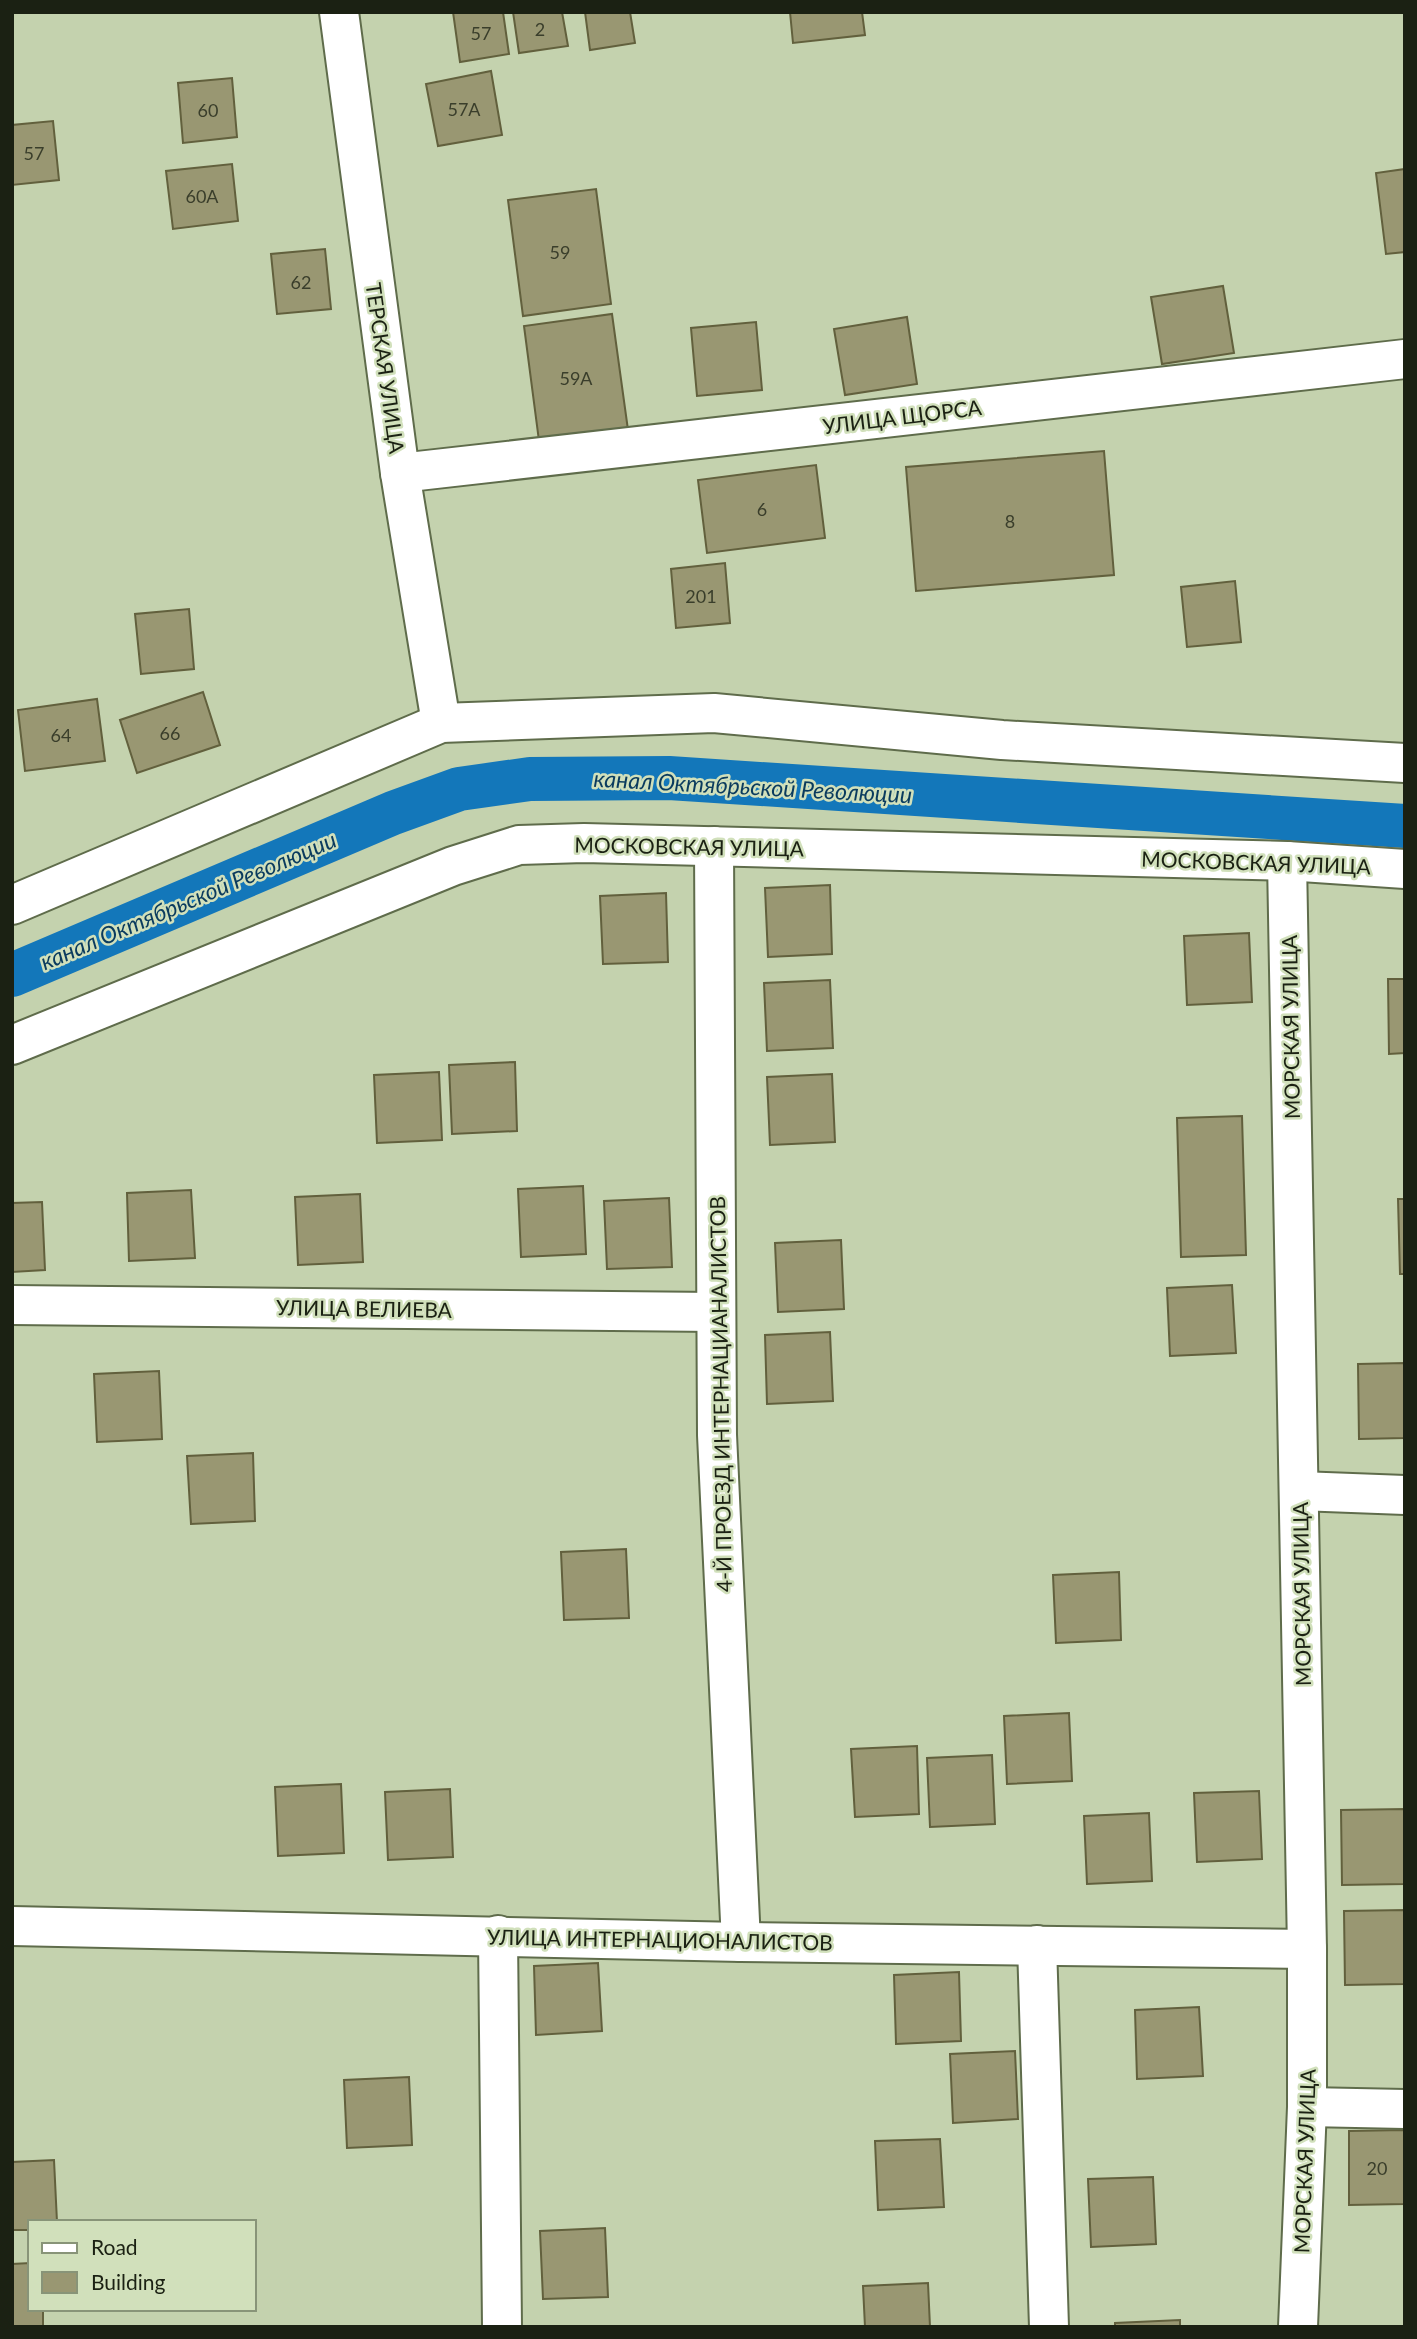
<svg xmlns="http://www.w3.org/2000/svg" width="1417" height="2339" font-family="Lato,sans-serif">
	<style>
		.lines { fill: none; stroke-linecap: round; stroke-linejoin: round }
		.canal { stroke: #1377ba; stroke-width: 44 }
		.building { fill: #999772; stroke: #62603d; stroke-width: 2 }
		.minor-casing { stroke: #5f6c4b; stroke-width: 42 }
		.minor { stroke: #fff; stroke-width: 38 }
		.labels { text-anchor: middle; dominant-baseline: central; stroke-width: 5; stroke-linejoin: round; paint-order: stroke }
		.number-label { font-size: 18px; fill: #3a3e2b }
		.street-label { font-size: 21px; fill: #1b2113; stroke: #d1e0bb }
		.water-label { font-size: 23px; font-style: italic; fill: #0a3b5e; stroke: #d1e0bb }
	</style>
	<rect width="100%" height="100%" fill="#c4d2ae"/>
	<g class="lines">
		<polyline class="canal" points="12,975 393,813 459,789 530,779 669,778 1405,826"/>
	</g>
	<g class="building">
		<polygon points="453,12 503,12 509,54 460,62"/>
		<polygon points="513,12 562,12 568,46 519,53"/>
		<polygon points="585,12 630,12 635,43 590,50"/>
		<polygon points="790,12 862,12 865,35 793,43"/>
		<polygon points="491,71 502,135 438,146 426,84"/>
		<polygon points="232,78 237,137 183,143 178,83"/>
		<polygon points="53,121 59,180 12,185 12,125"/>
		<polygon points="232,164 238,221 173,229 166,171"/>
		<polygon points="1405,169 1405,252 1386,254 1376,173"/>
		<polygon points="596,189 611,304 523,316 508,200"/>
		<polygon points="325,249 331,309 277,314 271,254"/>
		<polygon points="1223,286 1234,353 1162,364 1151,297"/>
		<polygon points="612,314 628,430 539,441 524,326"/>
		<polygon points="907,317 917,384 845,395 834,329"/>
		<polygon points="756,322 762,390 697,396 691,328"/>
		<polygon points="1104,451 1114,575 916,591 906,467"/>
		<polygon points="816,465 825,538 707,553 698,480"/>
		<polygon points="725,563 730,623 676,628 671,569"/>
		<polygon points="1235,581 1241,642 1187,647 1181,587"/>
		<polygon points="189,609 194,669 141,674 135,614"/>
		<polygon points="203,692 220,745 137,773 120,720"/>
		<polygon points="97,699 105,761 25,771 18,710"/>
		<polygon points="830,885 832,954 768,957 765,888"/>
		<polygon points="666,893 668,962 603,964 600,896"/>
		<polygon points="1249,933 1252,1002 1187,1005 1184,936"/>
		<polygon points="1388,979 1405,979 1405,1053 1389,1054"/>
		<polygon points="830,980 833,1048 767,1051 764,983"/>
		<polygon points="515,1062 517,1131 452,1134 449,1065"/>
		<polygon points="439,1072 442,1140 377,1143 374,1075"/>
		<polygon points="832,1074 835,1142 770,1145 767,1077"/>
		<polygon points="1242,1116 1246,1255 1181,1257 1177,1118"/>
		<polygon points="583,1186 586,1254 521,1257 518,1189"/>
		<polygon points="191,1190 195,1258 129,1261 127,1193"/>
		<polygon points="360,1194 363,1262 298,1265 295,1197"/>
		<polygon points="669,1198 672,1267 607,1269 604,1201"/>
		<polygon points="1398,1199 1405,1199 1405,1274 1400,1274"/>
		<polygon points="42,1202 45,1270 12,1272 12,1203"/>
		<polygon points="841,1240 844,1309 778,1312 775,1243"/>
		<polygon points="1232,1285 1236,1353 1170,1356 1167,1288"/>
		<polygon points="830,1332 833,1401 767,1404 765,1335"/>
		<polygon points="1405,1363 1405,1438 1359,1439 1358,1364"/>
		<polygon points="159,1371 162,1439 97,1442 94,1374"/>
		<polygon points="253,1453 255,1521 191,1524 187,1456"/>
		<polygon points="626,1549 629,1618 564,1620 561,1552"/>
		<polygon points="1119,1572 1121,1640 1056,1643 1053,1575"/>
		<polygon points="1069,1713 1072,1781 1007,1784 1004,1716"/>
		<polygon points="917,1746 919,1814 855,1817 851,1749"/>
		<polygon points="992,1755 995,1824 930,1827 927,1758"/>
		<polygon points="341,1784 344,1853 278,1856 275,1787"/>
		<polygon points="450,1789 453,1857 388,1860 385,1792"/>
		<polygon points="1259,1791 1262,1859 1197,1862 1194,1793"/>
		<polygon points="1405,1809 1405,1884 1342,1885 1341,1810"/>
		<polygon points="1149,1813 1152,1881 1087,1884 1084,1816"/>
		<polygon points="1405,1910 1405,1984 1345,1985 1344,1911"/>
		<polygon points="598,1963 602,2031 536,2035 534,1966"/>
		<polygon points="959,1972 961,2041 896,2044 894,1975"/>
		<polygon points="1199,2007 1203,2076 1137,2079 1135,2010"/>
		<polygon points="1015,2051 1018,2119 953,2123 950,2054"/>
		<polygon points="409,2077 412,2145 347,2148 344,2080"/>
		<polygon points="1405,2130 1405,2204 1349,2205 1349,2131"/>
		<polygon points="940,2139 944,2207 878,2210 875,2141"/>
		<polygon points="54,2160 57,2222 30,2222 30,2230 12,2230 12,2162"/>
		<polygon points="1153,2177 1156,2244 1091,2247 1088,2179"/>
		<polygon points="605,2228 608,2297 543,2299 540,2231"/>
		<polygon points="30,2263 30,2309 43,2309 43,2327 12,2327 12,2264"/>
		<polygon points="928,2283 930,2327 865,2327 863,2286"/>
		<polygon points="1180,2320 1180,2327 1115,2327 1115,2323"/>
	</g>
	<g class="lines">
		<defs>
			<g id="minor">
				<polyline points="339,12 400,473 441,723"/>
				<polyline points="400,473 1405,359"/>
				<polyline points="714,846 717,1435 741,1942"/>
				<polyline points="1287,861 1307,1949 1307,2107 1298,2327"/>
				<polyline points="12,905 441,723 714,713 1002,740 1405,763"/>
				<polyline points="12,1045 453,866 519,845 584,843 1287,861 1405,869"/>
				<polyline points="12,1305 716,1312"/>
				<polyline points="1299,1491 1405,1495"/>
				<polyline points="12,1926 741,1942 1307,1949"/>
				<polyline points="498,1935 502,2327"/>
				<polyline points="1037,1945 1049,2327"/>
				<polyline points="1307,2107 1405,2109"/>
			</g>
		</defs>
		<use href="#minor" class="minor-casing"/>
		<use href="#minor" class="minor"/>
	</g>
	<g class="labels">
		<g class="number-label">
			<text x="540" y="29">2</text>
			<text x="481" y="33">57</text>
			<text x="464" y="109">57А</text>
			<text x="208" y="110">60</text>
			<text x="34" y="153">57</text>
			<text x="202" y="196">60А</text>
			<text x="560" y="252">59</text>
			<text x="301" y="282">62</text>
			<text x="576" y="378">59А</text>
			<text x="762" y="509">6</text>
			<text x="1010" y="521">8</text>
			<text x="701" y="596">201</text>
			<text x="170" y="733">66</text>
			<text x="61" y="735">64</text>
			<text x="1377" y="2168">20</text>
		</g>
		<g class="street-label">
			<text transform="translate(386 368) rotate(82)">ТЕРСКАЯ УЛИЦА</text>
			<text transform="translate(902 416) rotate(-7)">УЛИЦА ЩОРСА</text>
			<text transform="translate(689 846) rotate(1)">МОСКОВСКАЯ УЛИЦА</text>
			<text transform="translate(1256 862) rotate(2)">МОСКОВСКАЯ УЛИЦА</text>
			<text transform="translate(1290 1027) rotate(-91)">МОРСКАЯ УЛИЦА</text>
			<text transform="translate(364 1308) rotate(1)">УЛИЦА ВЕЛИЕВА</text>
			<text transform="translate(720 1394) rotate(-91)">4-Й ПРОЕЗД ИНТЕРНАЦИАНАЛИСТОВ</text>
			<text transform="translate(1301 1594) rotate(-91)">МОРСКАЯ УЛИЦА</text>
			<text transform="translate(660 1939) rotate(1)">УЛИЦА ИНТЕРНАЦИОНАЛИСТОВ</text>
			<text transform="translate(1304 2161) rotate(-88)">МОРСКАЯ УЛИЦА</text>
		</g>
		<g class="water-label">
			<text transform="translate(753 786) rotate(3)">канал Октябрьской Революции</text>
			<text transform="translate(188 900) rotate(-23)">канал Октябрьской Революции</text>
		</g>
	</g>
	<rect width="1417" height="2339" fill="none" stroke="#1b2113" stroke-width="28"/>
	<rect x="28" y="2220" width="228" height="91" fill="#d1e0bb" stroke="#889478" stroke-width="2"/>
	<rect x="42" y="2243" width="35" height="10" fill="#ffffff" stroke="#889478" stroke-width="2"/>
	<text x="91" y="2255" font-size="21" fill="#1b2113">Road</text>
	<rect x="42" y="2272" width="35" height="21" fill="#999772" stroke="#889478" stroke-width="2"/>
	<text x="91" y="2290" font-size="21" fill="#1b2113">Building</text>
</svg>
